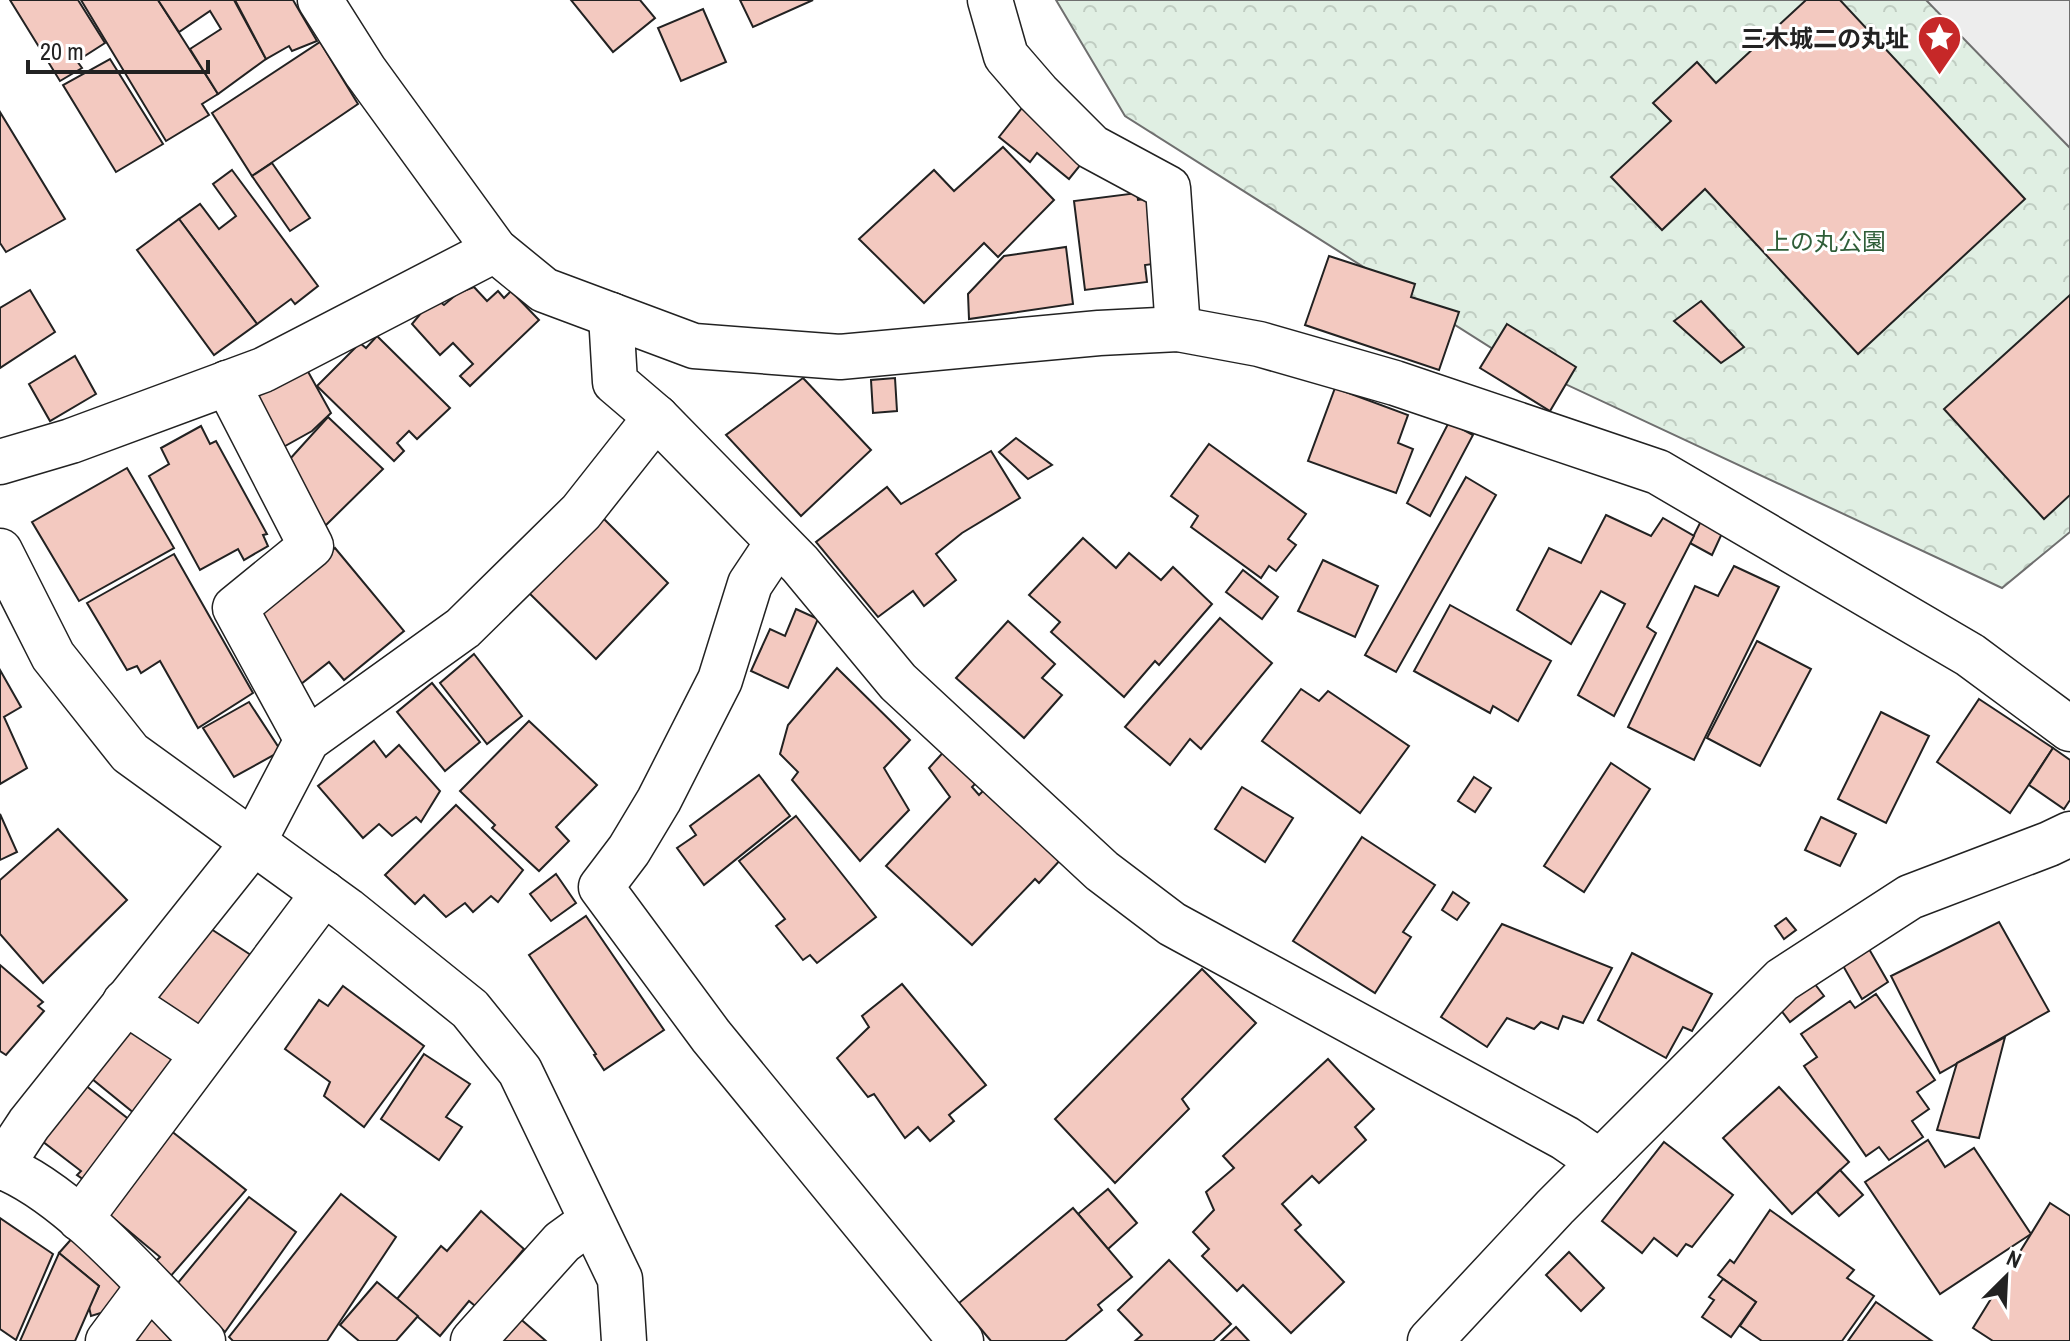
<svg xmlns="http://www.w3.org/2000/svg" width="2070" height="1341" font-family="'Archivo Narrow','Noto Sans JP',sans-serif">
	<style>
		.forest { fill: url(#forest-crowns); stroke: #6f6f6f; stroke-width: 2 }
		.parking { fill: #ededed; stroke: #6f6f6f; stroke-width: 2 }
		.building { fill: #f3c9c0; stroke: #222; stroke-width: 2 }
		.lines { fill: none; stroke-linecap: round; stroke-linejoin: round }
		.minor-casing { stroke: #222; stroke-width: 47 }
		.minor { stroke: #fff; stroke-width: 44 }
		.labels { text-anchor: middle; dominant-baseline: central; stroke-width: 6; stroke-linejoin: round; paint-order: stroke }
		.poi-label { font-size: 24px; font-weight: bold; fill: #222; stroke: #fff; text-anchor: end }
		.park-label { font-size: 24px; fill: #2f5e38; stroke: #fff }
	</style>
	<defs>
		<pattern id="forest-crowns" width="20" height="18" patternUnits="userSpaceOnUse" patternTransform="scale(2)"><rect width="20" height="18" fill="#e0efe3"/><path d="M2 6a3 3 0 1 1 6 0M12 15a3 3 0 1 1 6 0" fill="none" stroke="#c0cdc2"/></pattern>
	</defs>
	<rect width="100%" height="100%" fill="#fff"/>
	<polygon class="forest" points="1056,0 2070,0 2070,532 2002,588 1501,354 1125,116"/>
	<polygon class="parking" points="1926,0 2070,0 2070,148"/>
	<g class="building">
		<polygon points="10,0 78,0 105,43 77,61 82,68 60,81"/>
		<polygon points="81,0 158,0 218,94 202,104 209,115 166,141"/>
		<polygon points="158,0 234,0 266,59 218,94 190,49 221,29 210,11 179,32"/>
		<polygon points="235,0 293,0 317,41 292,51 289,46 266,59"/>
		<polygon points="571,0 640,0 655,18 613,52"/>
		<polygon points="740,0 813,0 753,27"/>
		<polygon points="1806,0 1840,0 2025,199 1858,354 1705,189 1662,230 1611,177 1671,121 1653,103 1697,62 1716,83"/>
		<polygon points="703,9 726,62 681,81 658,28"/>
		<polygon points="320,42 358,104 252,176 212,113"/>
		<polygon points="110,59 163,144 116,172 63,85"/>
		<polygon points="1022,108 1054,134 1051,137 1082,163 1069,179 1037,153 1030,162 999,137"/>
		<polygon points="0,112 65,219 6,252 0,243"/>
		<polygon points="1003,147 1054,200 998,257 984,243 924,303 859,239 934,170 954,191"/>
		<polygon points="272,163 310,218 290,231 252,176"/>
		<polygon points="232,170 318,286 295,304 291,299 257,324 179,219 200,204 219,229 236,216 213,184"/>
		<polygon points="1137,193 1138,200 1153,198 1160,263 1145,265 1147,282 1085,290 1074,201"/>
		<polygon points="179,219 257,324 214,355 137,250"/>
		<polygon points="1066,247 1073,304 969,319 968,294 1004,256"/>
		<polygon points="1329,256 1415,284 1411,297 1459,312 1439,370 1305,325"/>
		<polygon points="474,287 487,301 498,291 504,298 511,291 539,320 470,386 460,376 473,364 453,343 440,355 412,324 426,307 439,301 444,305 458,293"/>
		<polygon points="30,290 55,332 0,368 0,308"/>
		<polygon points="2070,295 2070,495 2044,519 1944,409"/>
		<polygon points="1701,301 1744,347 1721,363 1674,321"/>
		<polygon points="1507,324 1576,367 1550,411 1480,368"/>
		<polygon points="377,336 450,408 417,439 409,431 397,443 404,451 394,461 317,386 360,343 366,348"/>
		<polygon points="75,356 96,394 50,421 29,384"/>
		<polygon points="306,368 331,413 312,431 278,450 248,398"/>
		<polygon points="803,378 871,450 801,516 726,435"/>
		<polygon points="895,378 897,411 873,413 871,380"/>
		<polygon points="1335,388 1408,415 1398,443 1413,449 1396,493 1308,461"/>
		<polygon points="328,417 383,469 324,527 289,460"/>
		<polygon points="1449,422 1473,435 1430,516 1407,503"/>
		<polygon points="201,426 210,444 216,441 267,534 263,535 268,546 244,560 238,549 200,570 149,476 169,464 161,448"/>
		<polygon points="1016,438 1052,465 1028,479 999,452"/>
		<polygon points="1209,444 1306,514 1288,539 1296,545 1276,571 1269,566 1261,578 1191,527 1198,516 1171,496"/>
		<polygon points="991,451 1020,498 962,533 936,554 956,580 924,606 913,591 878,617 816,542 887,487 901,504"/>
		<polygon points="127,468 174,548 79,601 32,522"/>
		<polygon points="1466,477 1496,495 1396,672 1365,655"/>
		<polygon points="1705,513 1724,529 1712,555 1690,543"/>
		<polygon points="1606,515 1651,536 1663,518 1694,536 1647,627 1656,633 1614,716 1578,695 1625,604 1601,591 1571,644 1517,610 1549,548 1581,563"/>
		<polygon points="601,516 668,583 596,659 526,590"/>
		<polygon points="1083,538 1116,568 1129,553 1161,580 1173,567 1212,604 1159,665 1155,661 1124,697 1051,632 1060,622 1029,595"/>
		<polygon points="335,548 404,631 344,680 329,662 301,684 242,613 304,573"/>
		<polygon points="174,554 253,693 198,728 160,661 141,673 137,666 127,670 87,603"/>
		<polygon points="1323,560 1378,586 1355,637 1298,611"/>
		<polygon points="1734,566 1779,587 1694,760 1628,727 1695,586 1718,596"/>
		<polygon points="1243,570 1278,597 1262,619 1226,592"/>
		<polygon points="1450,605 1551,661 1518,721 1493,706 1490,713 1414,671"/>
		<polygon points="796,609 818,619 788,688 751,671 770,629 785,636"/>
		<polygon points="1220,618 1272,663 1201,749 1190,739 1170,765 1125,727"/>
		<polygon points="1008,621 1055,664 1042,678 1062,695 1024,738 956,678"/>
		<polygon points="1757,641 1811,669 1760,766 1707,738"/>
		<polygon points="474,654 522,716 487,744 440,683"/>
		<polygon points="837,668 910,740 884,768 909,810 860,861 792,780 798,772 780,754 788,725"/>
		<polygon points="0,670 21,707 4,717 27,768 0,784"/>
		<polygon points="432,683 480,742 445,771 397,712"/>
		<polygon points="1301,689 1319,701 1328,691 1409,746 1360,813 1262,741"/>
		<polygon points="1979,699 2053,748 2010,813 1937,762"/>
		<polygon points="249,702 281,751 234,777 203,728"/>
		<polygon points="1881,712 1929,736 1886,823 1838,799"/>
		<polygon points="529,721 597,785 556,827 569,841 539,871 492,828 495,825 460,791"/>
		<polygon points="374,741 386,757 399,745 440,791 421,822 416,817 392,836 379,824 363,838 318,786"/>
		<polygon points="948,747 980,779 972,787 979,795 988,786 1063,857 1039,883 1035,879 972,945 886,866 950,797 929,768"/>
		<polygon points="2053,748 2070,760 2070,800 2064,809 2029,785"/>
		<polygon points="1611,763 1650,789 1584,892 1544,866"/>
		<polygon points="759,775 790,816 704,885 677,848 696,835 690,826"/>
		<polygon points="1474,777 1491,788 1475,812 1458,801"/>
		<polygon points="1242,787 1293,818 1265,862 1215,829"/>
		<polygon points="456,805 523,870 498,902 491,896 473,912 465,903 446,917 424,895 415,904 385,875"/>
		<polygon points="0,814 17,852 0,860"/>
		<polygon points="796,816 876,917 817,963 810,955 803,960 776,926 785,919 739,861"/>
		<polygon points="1821,817 1856,834 1840,866 1805,850"/>
		<polygon points="58,829 127,900 43,983 0,934 0,880"/>
		<polygon points="1362,837 1435,885 1403,932 1411,937 1375,993 1293,941"/>
		<polygon points="556,874 576,903 551,921 530,894"/>
		<polygon points="1453,892 1469,903 1457,920 1442,910"/>
		<polygon points="586,916 664,1030 604,1070 594,1055 596,1054 529,955"/>
		<polygon points="1786,918 1796,930 1784,939 1775,926"/>
		<polygon points="1999,922 2049,1011 1940,1073 1891,976"/>
		<polygon points="1502,924 1612,968 1583,1023 1563,1016 1558,1029 1541,1022 1534,1029 1507,1018 1487,1047 1441,1017"/>
		<polygon points="205,925 260,961 208,1038 153,1000"/>
		<polygon points="1869,949 1888,982 1862,999 1842,964"/>
		<polygon points="1632,953 1712,994 1692,1031 1683,1027 1666,1058 1598,1020"/>
		<polygon points="0,965 43,1002 38,1006 44,1011 6,1055 0,1051"/>
		<polygon points="1202,969 1256,1023 1182,1099 1189,1109 1115,1183 1055,1119"/>
		<polygon points="1814,983 1824,996 1790,1022 1780,1009"/>
		<polygon points="902,984 986,1085 949,1115 954,1121 930,1141 918,1127 905,1138 874,1094 868,1097 837,1058 869,1027 862,1016"/>
		<polygon points="343,986 424,1046 364,1127 324,1096 330,1082 285,1049 319,1000 328,1006"/>
		<polygon points="1876,994 1935,1080 1917,1092 1929,1109 1912,1121 1923,1137 1889,1160 1879,1147 1866,1156 1804,1066 1817,1057 1801,1034 1850,1001 1855,1008"/>
		<polygon points="126,1019 189,1067 145,1122 86,1074"/>
		<polygon points="2005,1037 1979,1138 1937,1130 1957,1063"/>
		<polygon points="424,1054 470,1084 446,1117 462,1127 439,1160 381,1119"/>
		<polygon points="1328,1059 1374,1109 1355,1127 1366,1140 1319,1183 1312,1176 1282,1204 1301,1225 1295,1230 1344,1282 1291,1333 1243,1285 1237,1291 1202,1256 1209,1249 1193,1232 1214,1210 1206,1192 1234,1168 1223,1156"/>
		<polygon points="85,1085 140,1128 94,1187 77,1175 81,1171 42,1141"/>
		<polygon points="1779,1087 1849,1162 1792,1214 1723,1138"/>
		<polygon points="170,1130 246,1190 169,1278 152,1265 160,1257 105,1211"/>
		<polygon points="1928,1140 1945,1167 1974,1148 2031,1234 1940,1294 1865,1182"/>
		<polygon points="1664,1142 1733,1195 1692,1247 1686,1244 1677,1256 1654,1238 1642,1253 1602,1221"/>
		<polygon points="1840,1170 1863,1195 1839,1216 1817,1192"/>
		<polygon points="1108,1189 1137,1223 1108,1249 1078,1214"/>
		<polygon points="341,1194 396,1237 327,1341 233,1341 229,1337"/>
		<polygon points="249,1197 296,1232 225,1332 177,1284"/>
		<polygon points="2050,1203 2070,1216 2070,1341 1993,1341 1973,1328"/>
		<polygon points="1073,1208 1132,1277 1098,1305 1102,1310 1065,1341 991,1341 959,1303"/>
		<polygon points="1770,1210 1854,1270 1847,1278 1874,1296 1842,1341 1762,1341 1740,1326 1756,1302 1718,1275 1730,1260 1734,1263"/>
		<polygon points="481,1211 524,1249 488,1291 480,1310 469,1301 440,1336 397,1299 441,1246 447,1251"/>
		<polygon points="0,1218 53,1254 16,1340 0,1329"/>
		<polygon points="75,1235 126,1278 133,1303 91,1316 89,1307 99,1286 59,1253"/>
		<polygon points="1569,1252 1604,1288 1581,1311 1546,1275"/>
		<polygon points="59,1253 99,1286 75,1341 20,1341"/>
		<polygon points="1169,1260 1231,1324 1213,1341 1135,1341 1142,1335 1118,1310"/>
		<polygon points="1723,1279 1756,1302 1731,1337 1702,1317 1714,1300 1709,1297"/>
		<polygon points="377,1282 418,1316 396,1341 359,1341 340,1325"/>
		<polygon points="1876,1302 1932,1341 1848,1341"/>
		<polygon points="148,1315 172,1341 126,1341"/>
		<polygon points="517,1316 546,1341 495,1341"/>
		<polygon points="1236,1327 1249,1341 1221,1341"/>
	</g>
	<g class="lines">
		<defs>
			<g id="minor">
				<polyline points="320,0 365,71 495,250 544,290 694,346 840,357 1099,333 1178,329 1259,344 1395,383 1658,472 1970,655 2070,729"/>
				<polyline points="990,0 1006,56 1038,93 1092,147 1168,188 1178,329"/>
				<polyline points="611,315 615,382 656,417 800,564 898,682 1102,871 1172,924 1565,1138 1600,1162"/>
				<polyline points="227,383 311,546 235,608 307,740"/>
				<polyline points="0,462 71,441 263,370 495,250"/>
				<polyline points="778,542 750,584 720,680 659,800 629,850 601,887 711,1036 961,1341"/>
				<polyline points="0,551 53,656 130,753 347,910 470,1009 520,1071 620,1279 624,1341"/>
				<polyline points="125,1002 202,1053"/>
				<path d="M0,1166C69,1192 150,1287 203,1341"/>
				<polyline points="0,1168 29,1124 253,843 307,740 463,628 581,512 656,417"/>
				<polyline points="80,1219 324,893"/>
				<polyline points="108,1341 149,1286"/>
				<polyline points="473,1341 562,1242 591,1221"/>
				<polyline points="1430,1341 1555,1207 1782,980 1910,897 2049,844 2070,834"/>
			</g>
		</defs>
		<use href="#minor" class="minor-casing"/>
		<use href="#minor" class="minor"/>
	</g>
	<defs>
		<symbol id="sight-pin" viewBox="-11 -11 22 30"><path d="M0 17L-7.5 6A9.5 9.5 0 1 1 7.5 6Z" fill="#c62828" stroke="#fff"/><path d="M0-6L1.8-2.2L6-1.7L2.9 1.2L3.7 5.4L0 3.3L-3.7 5.4L-2.9 1.2L-6-1.7L-1.8-2.2Z" fill="#fff"/></symbol>
	</defs>
	<g fill-rule="evenodd">
		<use href="#sight-pin" x="1914" y="12" width="51" height="69"/>
	</g>
	<g class="labels">
		<g class="poi-label">
			<text x="1909" y="38">三木城二の丸址</text>
		</g>
		<g class="park-label">
			<text x="1826" y="241">上の丸公園</text>
		</g>
	</g>
	<g transform="translate(2006 1277) rotate(24)" stroke="#ffffff" stroke-width="6" paint-order="stroke">
	<path d="M0-6L14 30L0 20L-14 30Z" fill="#222222"/>
	<text y="-12" font-size="22" font-weight="bold" text-anchor="middle" fill="#222222">N</text>
	</g>
	<path d="M28 60v12h180v-12" fill="none" stroke="#222222" stroke-width="4"/>
	<text x="40" y="60" font-size="24" fill="#222222" stroke="#ffffff" stroke-width="6" paint-order="stroke">20 m</text>
</svg>
